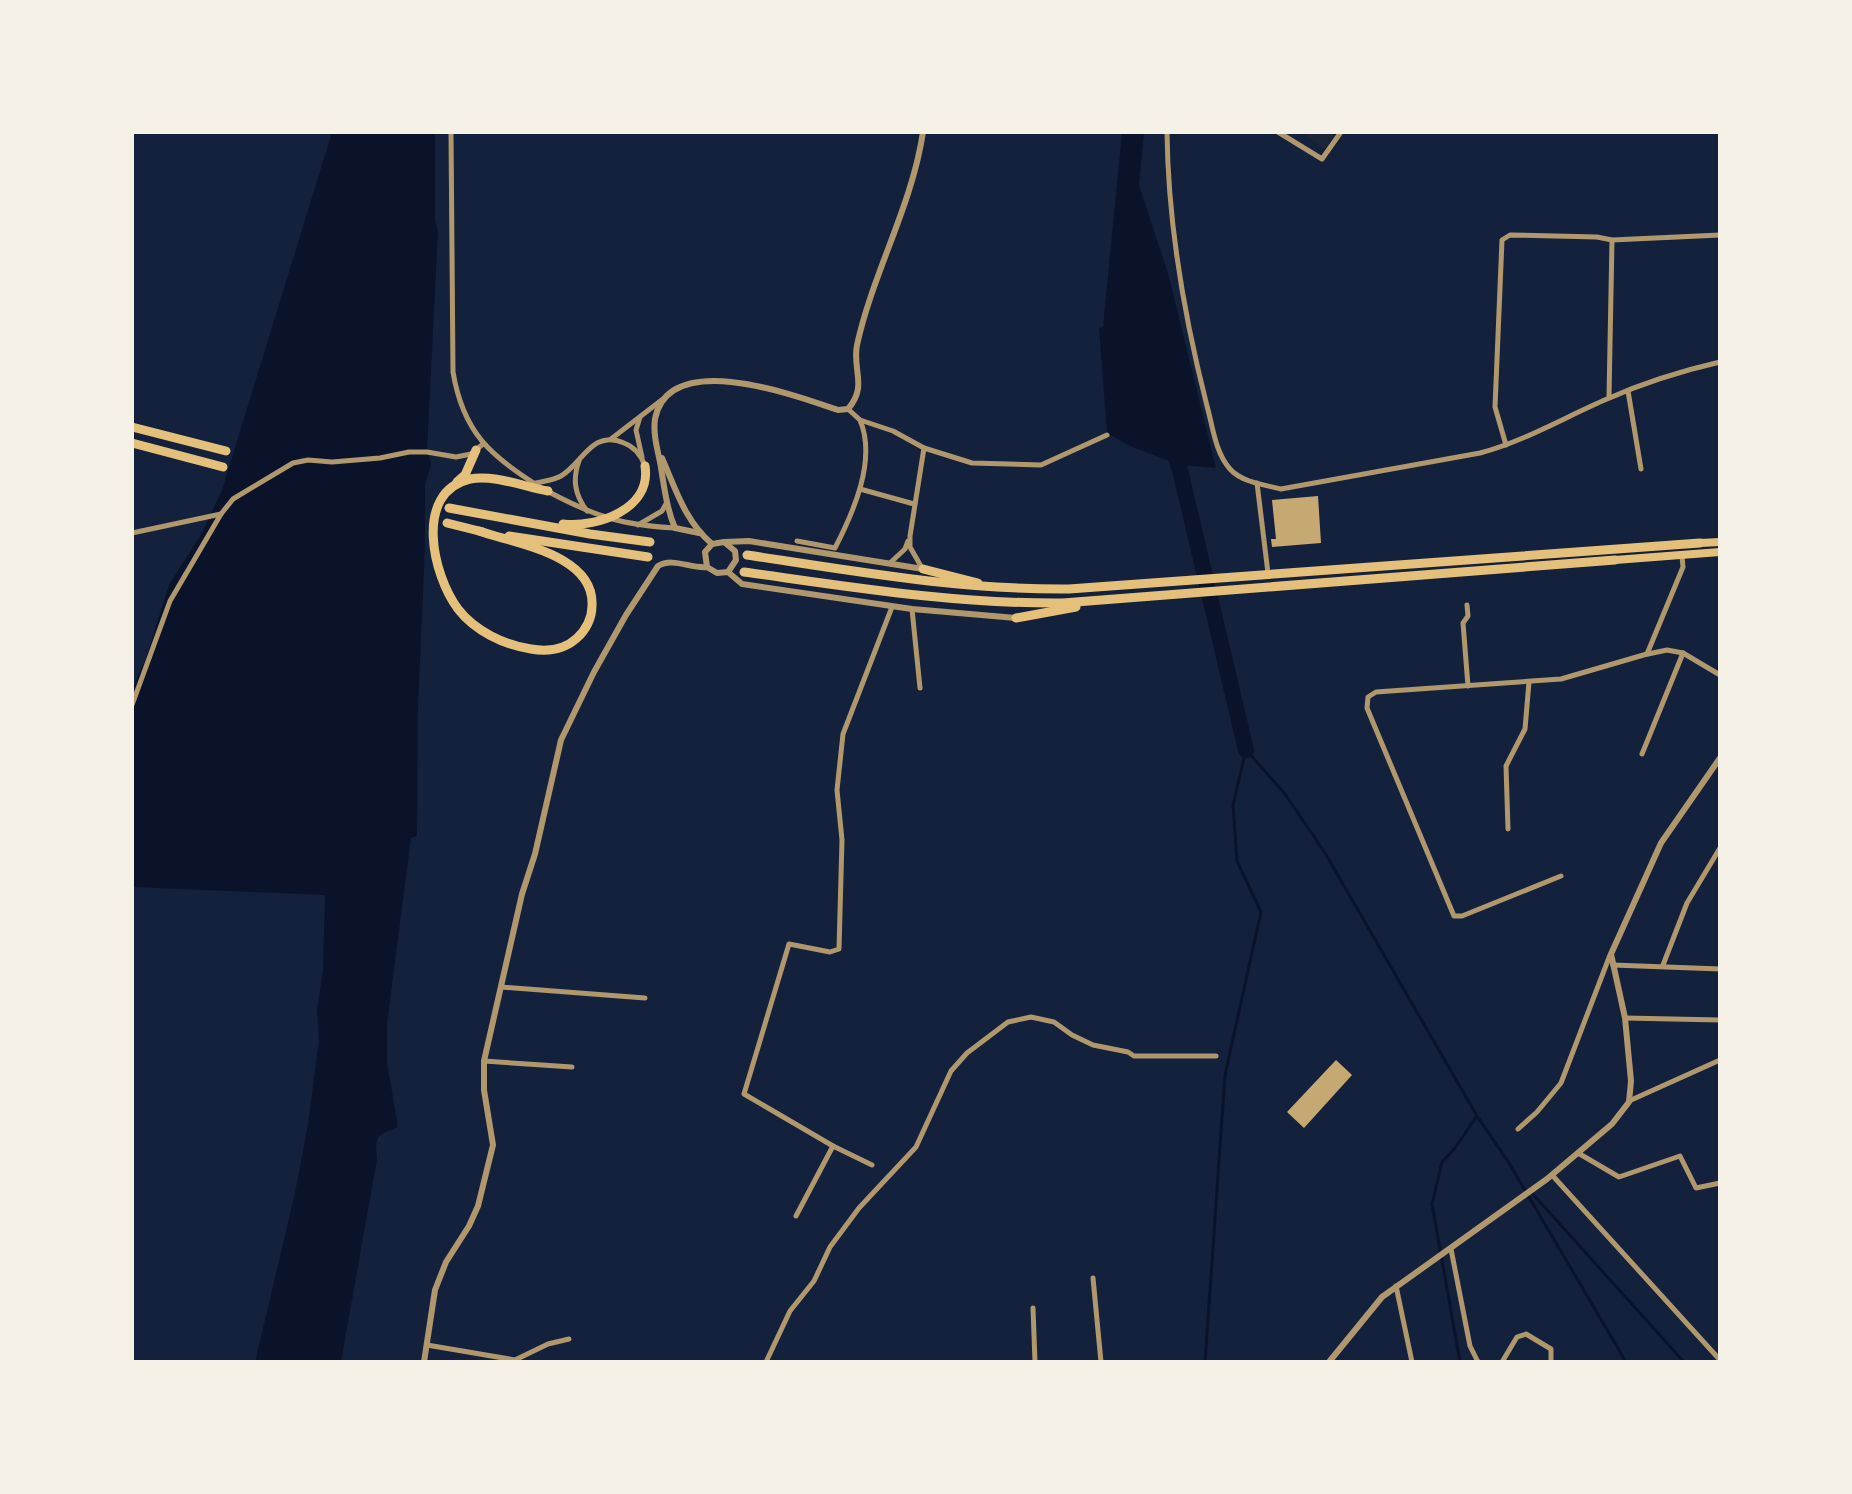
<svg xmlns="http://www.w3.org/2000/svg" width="1852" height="1494" font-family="Quicksand,sans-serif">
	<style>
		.green { fill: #1d2539 }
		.water { fill: #0b132b }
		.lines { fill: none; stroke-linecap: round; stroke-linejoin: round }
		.stream { stroke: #0b132b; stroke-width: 3 }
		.river { stroke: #0b132b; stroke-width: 16 }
		.building { fill: #c6a872 }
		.minor { stroke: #b1986c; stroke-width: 5 }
		.tertiary { stroke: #b1986c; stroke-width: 6 }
		.primary { stroke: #e5c07b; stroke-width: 8 }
		.trunk { stroke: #e5c07b; stroke-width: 9 }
	</style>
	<rect width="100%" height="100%" fill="#14213d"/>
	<polygon class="green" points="1301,132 1336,132 1324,149"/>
	<g class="water">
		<path d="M332,132H435V220L438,231L427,451L431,464L425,485V546L418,707L417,836L411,838L387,1024V1062L398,1127C376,1136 375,1135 377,1159L341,1362H255L295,1193L308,1124L319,1040L317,1010L323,970L325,895L132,887V689L146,658L169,585L202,533L222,490Z"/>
		<polygon points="1122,132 1144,132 1139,185 1168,273 1216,468 1179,465 1130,446 1107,433 1099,328 1103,327"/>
	</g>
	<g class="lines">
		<g class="stream">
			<polyline points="1246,750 1285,794 1325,853 1477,1116 1509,1163 1626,1362"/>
			<polyline points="1531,1192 1684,1362"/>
			<polyline points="1205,1362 1225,1075 1261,912 1237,861 1233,805 1246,750"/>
			<polyline points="1460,1362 1432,1204 1442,1162 1455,1148 1476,1117"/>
		</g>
		<polyline class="river" points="1171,445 1180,470 1246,750"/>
	</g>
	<g class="building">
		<polygon points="1318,496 1321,543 1272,547 1271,539 1276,539 1272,500"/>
		<polygon points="1336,1060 1352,1075 1304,1128 1287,1112"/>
	</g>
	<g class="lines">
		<g class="minor">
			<path d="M451,132L453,372C463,432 490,456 540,487"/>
			<path d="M1167,132C1168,225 1184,316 1207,406C1213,427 1215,452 1230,469C1241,482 1265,485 1281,489L1480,453C1525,441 1565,417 1607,399C1643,383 1681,371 1720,362"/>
			<polyline points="1278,132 1322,159 1341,132"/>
			<polyline points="1628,391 1641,469"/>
			<polyline points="1609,397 1612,240"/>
			<polyline points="848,409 860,420 893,431 924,448 972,463 1041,465 1107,435"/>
			<polyline points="640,417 636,430 642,457"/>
			<polyline points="611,439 663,399"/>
			<polyline points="1506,445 1495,407 1502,240 1510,235 1597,237 1612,240 1720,235"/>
			<path d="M579,461C572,480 575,495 587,511"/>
			<path d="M536,483C544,481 554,480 561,476C583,463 592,429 624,443C635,447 641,455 645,466"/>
			<polyline points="1257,483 1268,573"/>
			<polyline points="860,489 914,504"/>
			<path d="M549,492C596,517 622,525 675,528"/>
			<polyline points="638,525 662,511 667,502"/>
			<polyline points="132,533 221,514"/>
			<path d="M797,541L835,548C853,513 877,460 860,420"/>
			<polyline points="890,563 905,549 908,541"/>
			<polyline points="922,568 910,547 910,536 924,448"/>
			<polyline points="1467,605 1468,616 1463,623 1468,686"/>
			<polyline points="912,609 920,688"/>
			<polyline points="1683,653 1720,675"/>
			<polyline points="132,705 170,601 221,514 233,499 293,463 308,460 332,462 380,458 409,452 427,452 456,457 471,454 483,444"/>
			<polyline points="1642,754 1683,653 1667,650 1648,654"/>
			<polyline points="1508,829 1506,766 1525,729 1529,682"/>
			<polyline points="1561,876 1462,916 1454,916 1367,708 1368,697 1376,692 1561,679 1647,654 1683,567 1682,556"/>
			<polyline points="1613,965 1720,969"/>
			<polyline points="1663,965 1687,903 1720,848"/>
			<polyline points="501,987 645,998"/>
			<polyline points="1625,1018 1720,1020"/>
			<polyline points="484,1061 572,1067"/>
			<polyline points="1629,1101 1720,1060"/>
			<polyline points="1518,1129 1537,1112 1561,1083 1610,955"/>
			<polyline points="1578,1153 1619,1177 1680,1156 1696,1188 1720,1183"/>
			<polyline points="872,1165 833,1146 744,1094 789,944 830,952 839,949 842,840 837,790 843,734 892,607"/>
			<polyline points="1552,1175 1720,1360"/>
			<polyline points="796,1216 833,1146"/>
			<polyline points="1451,1249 1470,1346 1478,1362"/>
			<polyline points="1093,1278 1101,1362"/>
			<polyline points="1396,1286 1412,1362"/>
			<polyline points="1033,1308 1035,1362"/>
			<polyline points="427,1345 515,1360 548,1344 569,1339"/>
			<polyline points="766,1362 790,1311 814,1281 830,1247 859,1208 916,1147 951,1071 967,1053 1008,1022 1031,1017 1054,1022 1072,1035 1093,1045 1128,1052 1134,1056 1216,1056"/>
			<polyline points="1502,1362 1517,1337 1526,1334 1551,1349 1551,1362"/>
		</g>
		<g class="tertiary">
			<path d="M662,458C676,490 685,521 712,544"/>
			<path d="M675,528C666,507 664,484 660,462C657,448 653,433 655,419C669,348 797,396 838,410L848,409C868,386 852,370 857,345C873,272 912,206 923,132"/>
			<polyline points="675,528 699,533"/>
			<polyline points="725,542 749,541 923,569"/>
			<polyline points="728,572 736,560 735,551 724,542 712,544 705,552 707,567 717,573 728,572 742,584 912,609 1016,618"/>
			<path d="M424,1362L435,1290L446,1262L469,1226L478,1206L493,1145L484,1090V1061L522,894L535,854L561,740L594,672L626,615L658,566C673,557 691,569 707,567"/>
			<polyline points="1329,1362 1382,1297 1547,1179 1612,1124 1629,1102 1631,1081 1625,1018 1611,954 1661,843 1720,758"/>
		</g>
		<g class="primary">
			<polyline points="1700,543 1720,542"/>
			<polyline points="1615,560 1720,552"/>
		</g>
		<g class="trunk">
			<polyline points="132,427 226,451"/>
			<polyline points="132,443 223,467"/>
			<polyline points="457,482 465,475 476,450"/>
			<polyline points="449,508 590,534 650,542"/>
			<polyline points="447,523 483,532"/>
			<path d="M563,524C597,528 652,509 645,466"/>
			<path d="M479,531C517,544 595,555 592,606C592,618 586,630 577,638C564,650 548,652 531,649C504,645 475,631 458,609C433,576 413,492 470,479C493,474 525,487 548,491"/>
			<polyline points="509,536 648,557"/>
			<path d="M747,555C854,571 960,590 1069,589L1700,543"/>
			<polyline points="923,569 978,583"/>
			<path d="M744,572C852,587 954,604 1063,603L1615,560"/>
			<polyline points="1016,618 1076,607"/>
		</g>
	</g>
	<rect width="1852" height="1494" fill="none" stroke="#f6f1e7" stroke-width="268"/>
</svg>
